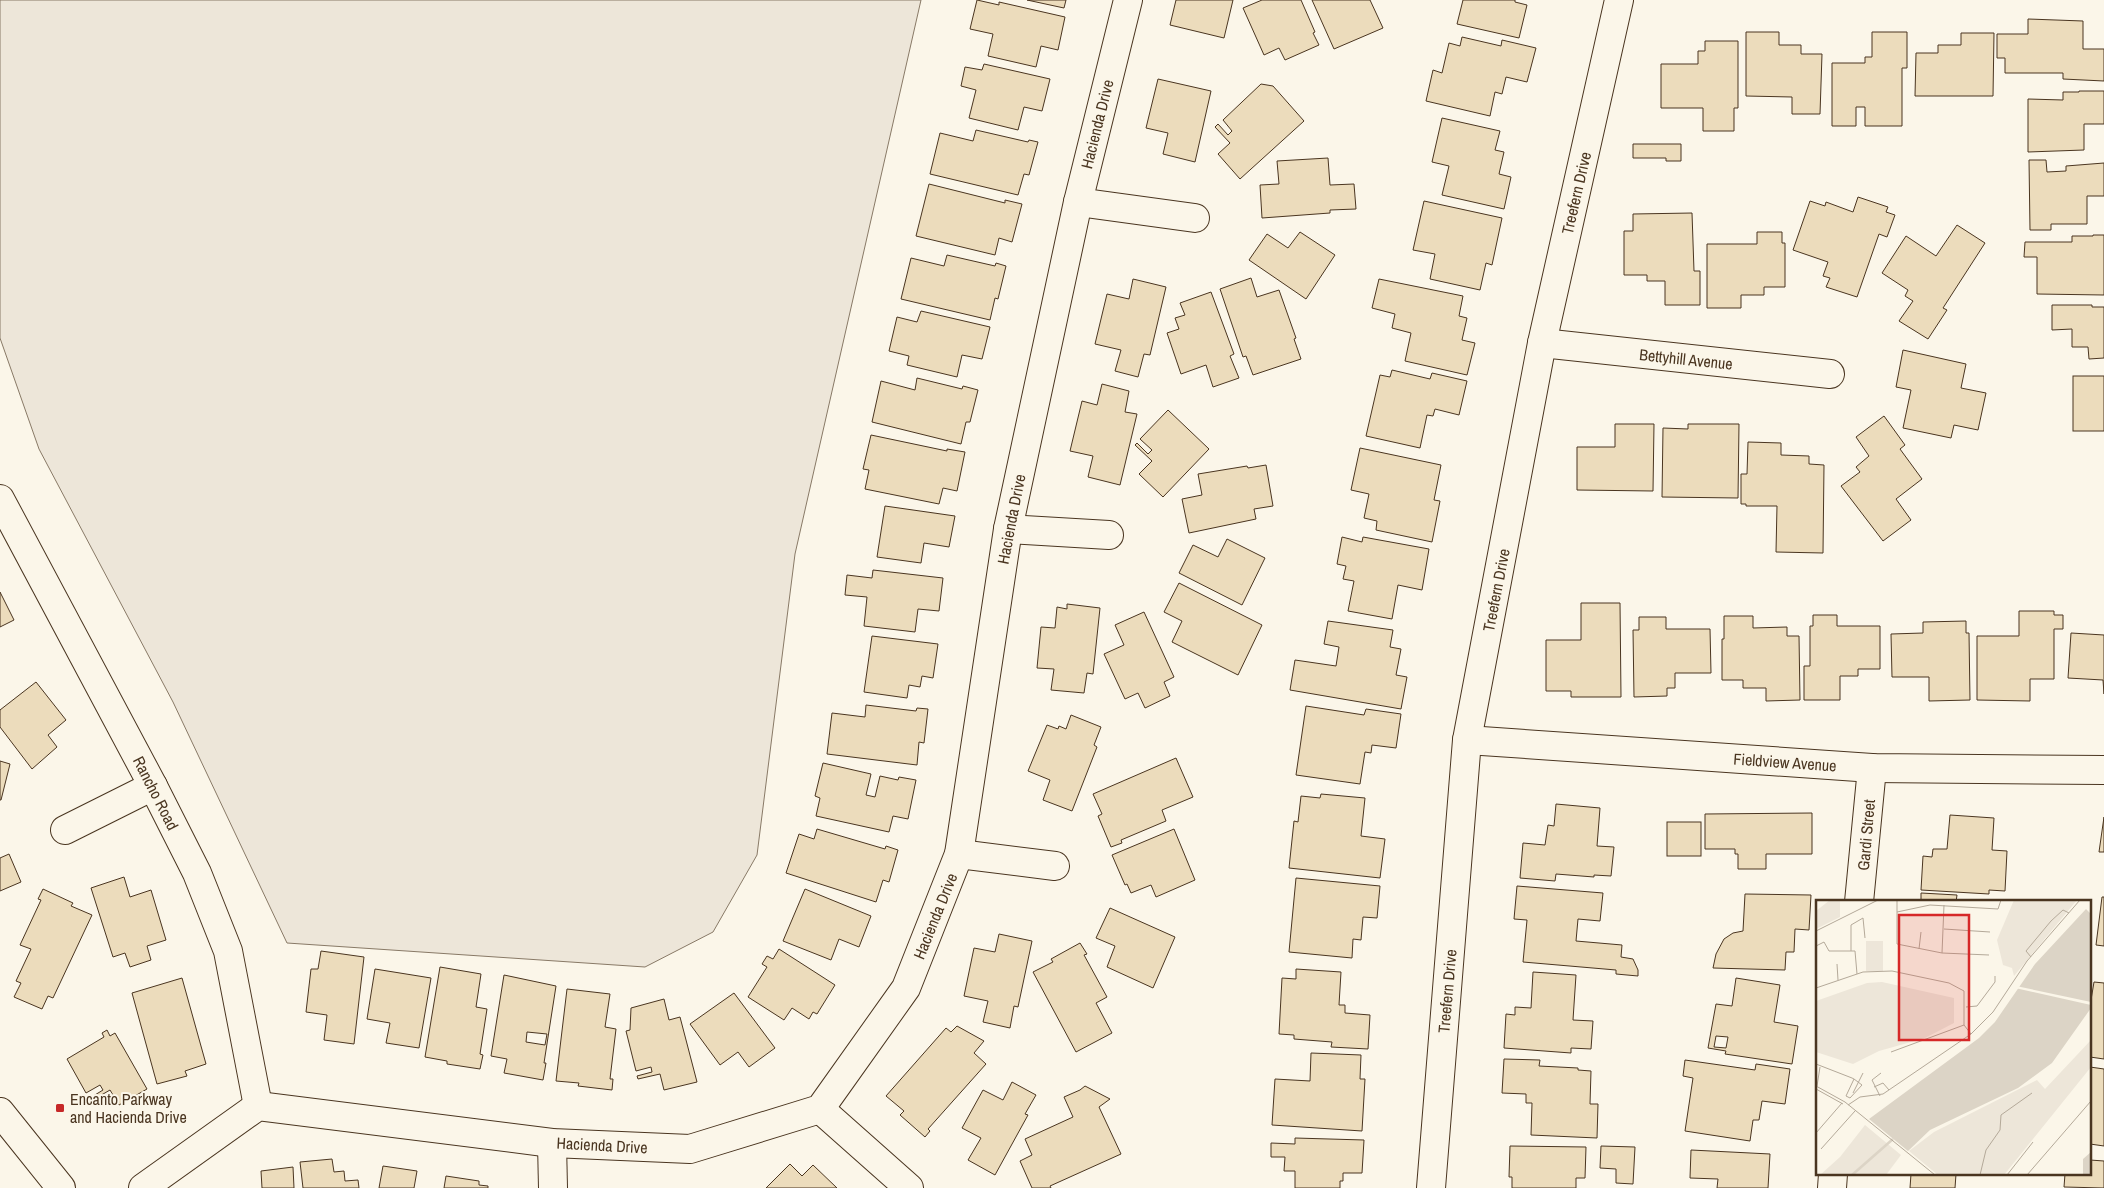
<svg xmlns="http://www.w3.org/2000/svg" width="2104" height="1188" font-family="'Archivo Narrow',sans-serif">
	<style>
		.green { fill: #ede6d9; stroke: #887966 }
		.building { fill: #ecdcbc; stroke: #4a3520; fill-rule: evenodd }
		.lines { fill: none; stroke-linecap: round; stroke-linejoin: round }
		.street-casing { stroke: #4a3520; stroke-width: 30 }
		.secondary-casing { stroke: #4a3520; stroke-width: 30 }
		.street { stroke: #fbf6e9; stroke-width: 28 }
		.secondary { stroke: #fbf6e9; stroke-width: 28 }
		.poi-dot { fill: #c62828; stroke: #fbf6e9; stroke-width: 2 }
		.labels { text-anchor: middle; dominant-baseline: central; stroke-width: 4; stroke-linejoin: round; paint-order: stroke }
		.street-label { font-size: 16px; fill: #4a3520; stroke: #fbf6e9 }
		.poi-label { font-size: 16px; fill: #4a3520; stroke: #fbf6e9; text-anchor: start }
		.inset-river { fill: none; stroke: #dcd4c6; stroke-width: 2.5 }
		.inset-road { fill: none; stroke: #b4a999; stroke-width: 1 }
		.view { fill: #d62828; fill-opacity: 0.15; stroke: #d62828; stroke-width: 2.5 }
		.inset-edge { fill: none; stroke: #4a3520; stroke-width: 2.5 }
	</style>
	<rect width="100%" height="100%" fill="#fbf6e9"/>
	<polygon class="green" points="0,0 921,0 795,554 757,855 713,932 645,967 287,943 173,702 39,449 0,338"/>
	<g class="building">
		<polygon points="977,0 999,5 999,2 1065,17 1058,50 1041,46 1036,67 988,56 993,34 970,29"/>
		<polygon points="1027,0 1066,0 1064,8"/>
		<polygon points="1176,0 1233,0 1224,38 1170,25"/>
		<polygon points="1262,0 1301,0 1315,32 1313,33 1319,45 1285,60 1279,48 1264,55 1243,8"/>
		<polygon points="1312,0 1370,0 1383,28 1334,49"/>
		<polygon points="1463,0 1515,0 1515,2 1527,5 1519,38 1457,24"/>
		<polygon points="2028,19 2083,21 2083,49 2104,49 2104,81 2063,79 2063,73 2005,73 2005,58 1997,58 1997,34 2028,34"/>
		<polygon points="1746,32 1779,32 1779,45 1801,45 1801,54 1822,54 1820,114 1792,114 1792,97 1746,96"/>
		<polygon points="1872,32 1907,32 1907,68 1902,68 1902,126 1865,126 1865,107 1856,107 1856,126 1832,126 1832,63 1865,63 1865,57 1872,57"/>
		<polygon points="1961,33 1994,33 1993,96 1915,96 1916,53 1938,53 1938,45 1961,45"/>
		<polygon points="1462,37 1501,46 1502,40 1536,48 1527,82 1506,77 1502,94 1495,92 1490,116 1426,101 1433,70 1442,73 1449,43 1460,46"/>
		<polygon points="1705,41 1738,41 1738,108 1734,108 1734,131 1703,131 1703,108 1661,108 1661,64 1698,64 1698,51 1705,51"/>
		<polygon points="984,64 1050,79 1042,111 1024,107 1018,130 969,118 976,90 961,86 965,67 982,70"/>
		<polygon points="1158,79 1211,91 1195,162 1163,154 1168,133 1146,128"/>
		<polygon points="1261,84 1273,86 1304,121 1240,179 1218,154 1230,143 1215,127 1218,124 1228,135 1232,131 1223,120"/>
		<polygon points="2079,91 2104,91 2104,124 2084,124 2084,150 2028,152 2028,99 2063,100 2063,92 2079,92"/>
		<polygon points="1442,118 1500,131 1495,150 1504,152 1499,174 1511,177 1504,209 1442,195 1449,166 1432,162"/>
		<polygon points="976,130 1028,142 1029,140 1038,142 1029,175 1024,174 1018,195 930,174 940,133 973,141"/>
		<polygon points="1633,144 1681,144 1681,161 1666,161 1666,158 1633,158"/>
		<polygon points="1328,158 1330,185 1354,184 1356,209 1330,210 1330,213 1262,218 1260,185 1279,184 1277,161"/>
		<polygon points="2029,160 2046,160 2047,172 2066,171 2066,166 2104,163 2104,196 2087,196 2087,224 2051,224 2051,230 2030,230"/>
		<polygon points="929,184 1005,203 1005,200 1022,204 1012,242 999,238 995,255 916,236"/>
		<polygon points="1858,197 1888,207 1886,212 1895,215 1887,237 1879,234 1857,297 1826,287 1830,278 1823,276 1828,262 1793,250 1810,201 1825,206 1826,202 1853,212"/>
		<polygon points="1424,201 1502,218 1492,265 1486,263 1480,290 1430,279 1435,254 1413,250"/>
		<polygon points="1692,213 1694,271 1700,271 1700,305 1665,305 1665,281 1647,281 1647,275 1624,275 1624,231 1633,231 1633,214"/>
		<polygon points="1957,225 1985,243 1943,308 1947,310 1928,339 1899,321 1913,301 1905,296 1908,290 1882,273 1906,236 1936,256"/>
		<polygon points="1300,232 1335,255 1306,299 1249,260 1267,234 1288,248"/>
		<polygon points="1757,232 1782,232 1782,243 1785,243 1785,287 1764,287 1764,295 1741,295 1741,308 1707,308 1707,244 1757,244"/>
		<polygon points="2093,235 2104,235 2104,295 2037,294 2037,257 2024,257 2025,242 2072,242 2072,236 2093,236"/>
		<polygon points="947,255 995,266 996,263 1006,266 998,299 995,298 990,320 901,299 911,258 944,266"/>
		<polygon points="1251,278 1257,297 1279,290 1296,338 1294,339 1301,359 1253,375 1246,356 1243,357 1220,289"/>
		<polygon points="1133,279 1166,287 1150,355 1144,354 1138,377 1115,371 1121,350 1095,344 1107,294 1129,299"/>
		<polygon points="1379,279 1463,296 1459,316 1467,318 1462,340 1475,343 1467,375 1405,361 1411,333 1392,328 1395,314 1372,308"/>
		<polygon points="1211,292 1234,354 1230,356 1239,378 1213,387 1206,365 1181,374 1167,333 1179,329 1175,318 1185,315 1180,303"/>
		<polygon points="2052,305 2092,305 2092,307 2104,307 2104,358 2089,359 2088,347 2072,347 2072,329 2052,330"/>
		<polygon points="921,311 990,327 982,359 962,355 957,377 907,365 909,356 889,351 897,317 917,322"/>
		<polygon points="1903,350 1966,364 1961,388 1986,393 1978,430 1954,425 1951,438 1903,428 1911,390 1896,387"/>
		<polygon points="1392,370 1430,379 1432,373 1467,381 1459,415 1435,409 1433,416 1427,415 1420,448 1366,436 1380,375 1390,377"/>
		<rect x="2073" y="376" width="31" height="55"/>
		<polygon points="917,378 962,389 963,386 978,390 970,422 966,422 961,444 872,422 881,381 915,390"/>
		<polygon points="1102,384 1129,391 1125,412 1137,414 1120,485 1088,477 1093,456 1070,451 1082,401 1097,405"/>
		<polygon points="1168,410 1209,449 1163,497 1139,474 1152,461 1135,445 1137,443 1148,454 1152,450 1140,439"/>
		<polygon points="1884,416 1905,445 1900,449 1922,479 1896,499 1911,520 1883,541 1841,486 1860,472 1856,467 1869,456 1856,437"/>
		<polygon points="1615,424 1654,424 1653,491 1577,490 1577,447 1615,447"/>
		<polygon points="1688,424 1739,424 1738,498 1662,497 1663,428 1688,429"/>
		<polygon points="871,435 947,451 947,449 965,452 957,491 943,488 939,504 865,489 869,470 863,469"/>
		<polygon points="1748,442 1781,443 1781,455 1809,456 1809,464 1824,465 1823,553 1776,552 1777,506 1746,506 1746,504 1741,504 1741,474 1747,474"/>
		<polygon points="1360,448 1441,465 1434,500 1440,501 1432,542 1376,530 1377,521 1364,518 1369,494 1351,490"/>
		<polygon points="1266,465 1273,506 1254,509 1256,519 1189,533 1182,499 1202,495 1198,474 1247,466 1248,468"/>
		<polygon points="885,506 955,516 949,547 924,543 921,563 877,557"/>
		<polygon points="1342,537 1362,542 1363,537 1429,549 1422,590 1398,585 1392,619 1348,611 1354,581 1343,579 1346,566 1337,564"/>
		<polygon points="1227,539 1265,558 1242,605 1179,573 1193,545 1218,557"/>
		<polygon points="873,570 943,578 939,611 918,609 915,632 864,626 867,597 845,595 847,575 872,578"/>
		<polygon points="1179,583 1262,625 1238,675 1172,642 1182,621 1164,612"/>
		<polygon points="0,592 14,620 0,627"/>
		<polygon points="1581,603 1620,603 1621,697 1571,697 1571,691 1546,691 1546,640 1581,640"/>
		<polygon points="1067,604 1100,608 1093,674 1087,673 1084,693 1051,690 1054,669 1037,668 1041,627 1055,628 1057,607 1067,609"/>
		<polygon points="2019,611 2054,611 2054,615 2063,615 2063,629 2054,629 2054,679 2030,679 2030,701 1977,700 1977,636 2019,636"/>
		<polygon points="1144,612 1174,677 1164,682 1170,696 1145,708 1138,693 1125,699 1104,654 1124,645 1115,625"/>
		<polygon points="1813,615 1837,615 1837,626 1880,626 1880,669 1858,669 1858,676 1840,676 1840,700 1804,700 1804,666 1810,666 1810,626 1813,626"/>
		<polygon points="1724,616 1753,616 1753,628 1787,627 1787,636 1799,636 1800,700 1766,701 1766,688 1743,688 1743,680 1722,680 1722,639 1724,639"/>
		<polygon points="1639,617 1666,617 1666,629 1710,629 1711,673 1675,673 1675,688 1667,688 1667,696 1634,697 1633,630 1639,630"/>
		<polygon points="1328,621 1393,630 1390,647 1401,649 1396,675 1407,677 1401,709 1290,690 1295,660 1336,666 1339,647 1324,644"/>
		<polygon points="1966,621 1966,633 1969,633 1970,700 1929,701 1929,677 1892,677 1891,634 1923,633 1923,622"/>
		<polygon points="2071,633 2104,635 2104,694 2103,680 2068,678"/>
		<polygon points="872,636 938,644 933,678 922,676 920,687 909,685 907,698 864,692"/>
		<polygon points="36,682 66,720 48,735 57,747 32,769 0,727 0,710"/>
		<polygon points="866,705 916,711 917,708 928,709 924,743 919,742 917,765 827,754 832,713 865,717"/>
		<polygon points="1306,706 1364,715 1366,709 1401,714 1396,748 1372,745 1371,753 1365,752 1360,784 1296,775"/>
		<polygon points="1071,715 1101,727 1094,745 1097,747 1072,811 1043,800 1050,780 1028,771 1047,725 1058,729 1059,726 1066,729"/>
		<polygon points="1176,758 1193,797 1162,810 1166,821 1121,840 1122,843 1111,847 1098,816 1102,814 1093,794"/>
		<polygon points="0,761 10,764 1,800 0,800"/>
		<polygon points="823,763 871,774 866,795 875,797 880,776 898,780 899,777 916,780 908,819 893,816 889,832 816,816 820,798 815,796"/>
		<polygon points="1321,794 1365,798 1361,836 1385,839 1380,878 1289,868 1294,821 1298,822 1301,796 1320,798"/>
		<polygon points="1556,804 1600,808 1597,846 1614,847 1611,876 1594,875 1594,877 1556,874 1555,881 1520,878 1523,843 1545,845 1548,825 1554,826"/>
		<polygon points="1812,813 1812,854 1766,854 1766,869 1738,869 1738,854 1735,854 1735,849 1705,849 1705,814"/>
		<polygon points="1950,815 1994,818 1992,850 2007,851 2005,891 1989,890 1989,894 1921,890 1923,856 1932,857 1933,849 1947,849"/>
		<polygon points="2104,817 2104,852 2099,852"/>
		<rect x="1667" y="822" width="34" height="34"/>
		<polygon points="817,829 885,849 886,846 898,850 889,882 883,880 876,902 786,873 799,834 814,839"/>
		<polygon points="1174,829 1195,880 1156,897 1151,885 1131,893 1127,884 1125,885 1112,855"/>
		<polygon points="9,854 21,882 0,891 0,858"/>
		<polygon points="124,877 130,897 151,890 166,940 147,946 151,960 130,967 125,953 113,957 91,888"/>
		<polygon points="1296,878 1380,886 1377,918 1363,917 1361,940 1353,939 1352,958 1289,952"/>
		<polygon points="1517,886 1603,893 1600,921 1578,919 1576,941 1622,945 1621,957 1633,959 1638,970 1638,976 1616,974 1616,970 1523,962 1527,920 1514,919"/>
		<polygon points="43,889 73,903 71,906 92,915 53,998 48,996 42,1009 14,997 21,983 16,981 31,949 20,945 41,900 38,899"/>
		<polygon points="805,889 871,916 859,947 839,939 831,960 783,941"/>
		<polygon points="1921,893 1957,895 1956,902 1921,902"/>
		<polygon points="1745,894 1811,895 1809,930 1795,929 1794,952 1786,952 1785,970 1713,968 1716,954 1724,939 1733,933 1743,931"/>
		<polygon points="2102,897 2104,897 2104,946 2096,945"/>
		<polygon points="1110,908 1175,937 1153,988 1107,967 1115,946 1096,938"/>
		<polygon points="999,934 1032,941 1018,1007 1014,1006 1010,1028 983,1022 988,1001 964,996 974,948 995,952"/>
		<polygon points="1080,943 1087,954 1084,955 1107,997 1096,1003 1112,1033 1076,1052 1033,972 1053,962 1051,959"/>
		<polygon points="779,949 835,985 817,1014 813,1012 809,1019 792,1008 784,1020 748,997 767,967 762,964 767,956 773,959"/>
		<polygon points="321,951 364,957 354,1044 324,1040 327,1015 306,1012 311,969 318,969"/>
		<polygon points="440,967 481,974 476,1007 487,1009 480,1054 483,1055 480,1069 447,1064 447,1061 425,1057"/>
		<polygon points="375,969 431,978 419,1048 386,1043 390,1023 367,1019"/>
		<polygon points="1296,969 1341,972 1339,1005 1345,1005 1345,1013 1370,1015 1368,1049 1331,1047 1332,1042 1294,1039 1294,1035 1279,1034 1282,978 1296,979"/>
		<polygon points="1533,972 1576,975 1573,1020 1593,1021 1591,1049 1571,1048 1571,1053 1504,1048 1506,1014 1515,1015 1515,1007 1531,1008"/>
		<path d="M504,975L556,986L544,1063H546L543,1080L504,1073L507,1059L491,1056ZM527,1032L547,1034L545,1045L526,1042Z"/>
		<polygon points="182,978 206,1064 185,1071 187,1076 157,1084 132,993"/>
		<path d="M1736,978L1780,985L1774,1022L1798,1026L1792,1064L1725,1054L1726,1051L1708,1048L1716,1004L1732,1006ZM1716,1036L1728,1037L1726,1048L1714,1047Z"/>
		<polygon points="2094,982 2104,983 2104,1059 2090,1057 2090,1006"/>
		<polygon points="567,989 610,994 605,1027 616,1029 610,1079 613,1079 612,1090 578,1086 579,1083 556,1081"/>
		<polygon points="734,993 775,1048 749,1067 738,1052 720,1065 690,1024"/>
		<polygon points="664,999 669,1020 680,1017 697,1082 664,1090 660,1074 638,1079 637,1076 652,1072 651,1067 636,1071 626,1031 630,1030 631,1008"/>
		<polygon points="957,1026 984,1041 974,1053 986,1064 928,1129 930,1131 925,1137 900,1115 904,1111 886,1096 946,1028 951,1032"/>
		<polygon points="107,1030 110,1036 115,1033 147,1089 119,1105 110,1090 91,1101 90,1098 103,1090 100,1085 86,1093 67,1059 104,1037 102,1033"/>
		<polygon points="1311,1053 1361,1055 1360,1079 1365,1079 1362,1131 1272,1125 1275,1079 1310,1081"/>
		<polygon points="1504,1059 1540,1060 1539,1066 1578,1068 1578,1070 1591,1071 1590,1104 1598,1104 1597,1138 1531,1135 1532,1103 1526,1103 1526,1094 1502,1093"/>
		<polygon points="1685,1060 1755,1070 1756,1064 1790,1069 1785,1104 1762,1101 1759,1120 1753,1120 1750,1141 1685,1131 1693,1078 1683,1076"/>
		<polygon points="2090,1067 2104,1069 2104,1146 2090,1144"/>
		<polygon points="1012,1082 1036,1095 1025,1114 1028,1115 995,1175 968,1160 981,1138 962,1128 983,1090 1003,1100"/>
		<polygon points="1085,1086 1110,1099 1099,1107 1121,1154 1050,1186 1051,1188 1032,1188 1020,1161 1032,1155 1025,1139 1073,1117 1064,1097 1080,1090"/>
		<polygon points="1295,1138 1364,1140 1362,1173 1343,1173 1343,1181 1340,1181 1340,1188 1295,1188 1295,1171 1284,1171 1285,1157 1271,1157 1271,1143 1295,1144"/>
		<polygon points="1510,1146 1586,1147 1585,1178 1576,1178 1576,1188 1512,1188 1512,1177 1509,1177"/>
		<polygon points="1601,1146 1635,1147 1633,1184 1616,1183 1616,1169 1600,1168"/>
		<polygon points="1691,1150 1770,1154 1768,1188 1717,1188 1718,1179 1690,1178"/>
		<polygon points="332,1159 334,1172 344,1171 345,1181 358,1180 359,1188 303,1188 300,1162"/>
		<polygon points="2090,1160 2104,1161 2104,1188 2064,1187 2065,1174 2090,1174"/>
		<polygon points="790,1164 802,1176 813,1165 837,1188 766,1188"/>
		<polygon points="383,1166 417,1171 414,1188 379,1188"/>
		<polygon points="293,1167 294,1188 262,1188 261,1171"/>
		<polygon points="1911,1174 1956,1174 1955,1188 1910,1188"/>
		<polygon points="446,1176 479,1181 479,1185 488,1186 488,1188 444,1188"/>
	</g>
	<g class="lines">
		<defs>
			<g id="street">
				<polyline points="1078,202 1195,218"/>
				<polyline points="1542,343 1830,374"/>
				<polyline points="0,499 153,786 197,873 228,951 258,1106"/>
				<polyline points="1008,529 1109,535"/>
				<polyline points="1467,740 1872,768 2104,770"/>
				<polyline points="65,830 153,786"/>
				<polyline points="959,854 1055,866"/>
				<polyline points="1859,902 1872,768"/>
				<polyline points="820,1109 909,1188"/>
				<polyline points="552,1143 553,1188"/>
				<polyline points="143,1188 258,1106 552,1143 690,1149 820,1109 906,988 959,854 1008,529 1078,202 1128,0"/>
				<polyline points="1431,1188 1467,740 1542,343 1619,0"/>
				<polyline points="1832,1188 1833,1174"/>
			</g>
			<polyline id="secondary" points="0,1112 61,1188"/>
		</defs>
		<use href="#street" class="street-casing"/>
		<use href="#secondary" class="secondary-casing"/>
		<use href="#street" class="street"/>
		<use href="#secondary" class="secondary"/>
	</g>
	<rect class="poi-dot" x="55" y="1103" width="10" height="10" rx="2.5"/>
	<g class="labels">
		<g class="street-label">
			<text transform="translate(1097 124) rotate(-76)">Hacienda Drive</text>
			<text transform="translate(1576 193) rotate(-77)">Treefern Drive</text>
			<text transform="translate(1686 359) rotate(6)">Bettyhill Avenue</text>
			<text transform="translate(1011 519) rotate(-79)">Hacienda Drive</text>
			<text transform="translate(1496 590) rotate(-79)">Treefern Drive</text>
			<text transform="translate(1785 762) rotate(4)">Fieldview Avenue</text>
			<text transform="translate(156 793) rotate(63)">Rancho Road</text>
			<text transform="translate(1866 835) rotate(-85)">Gardi Street</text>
			<text transform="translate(935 916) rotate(-68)">Hacienda Drive</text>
			<text transform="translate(1447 991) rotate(-85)">Treefern Drive</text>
			<text transform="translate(602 1145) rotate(3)">Hacienda Drive</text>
		</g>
		<g class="poi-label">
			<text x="70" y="1099">Encanto Parkway<tspan x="70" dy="18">and Hacienda Drive</tspan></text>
		</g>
	</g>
	<g transform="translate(1816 900)">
		<rect width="275" height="275" fill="#fbf6e9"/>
		<path d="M14,0H24V17L0,29V11ZM198,0H261L198,76L196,68L187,65L181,40ZM50,41H67V71H50ZM66,82L138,98V123L109,138L63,151L37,164L0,152V101L51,83ZM275,140V167L188,275H122L93,251L118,232L221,180L229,189ZM49,225L85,255L70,275H4L24,257Z" fill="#ede6d9"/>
		<path d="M270,9L275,14V108L236,163L202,188L114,230L92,251L53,219L163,138L179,122L219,64ZM275,252V275H267V259Z" fill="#dcd4c6"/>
		<path d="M200,86L275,102V105L199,88Z" fill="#fbf6e9"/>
		<path class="inset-river" d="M36,275L77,239"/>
		<path class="inset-road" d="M81,0V44L126,53L173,55M81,12L114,5L182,9L185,0M128,29L174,32M0,31L62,0M0,46L8,42L13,51H39L41,74M103,49L105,32M35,51V25L47,18L49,38M126,53L128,5M215,57L210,51L235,21L247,10L253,13M21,64L22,80M0,88L47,72L76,71L133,83L148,91V125L155,134M150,107L161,106L179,82V76M75,152L148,125M0,164L36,178L38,179L46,185L34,198L30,196L38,179M0,186L29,202L119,275M1,186L4,167M58,187L67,183L73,190M0,189L27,204M37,193L47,173M64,196L56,180L65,173M32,205L44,197L67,194L155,134L177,112L211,61L264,0M0,233L26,203M5,249L39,211M164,275L170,250L184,230L185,215L216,193M191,275L217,242M211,275L275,201"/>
		<path class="view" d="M83,15H153V140H83Z"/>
		<rect width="275" height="275" class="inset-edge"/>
	</g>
</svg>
